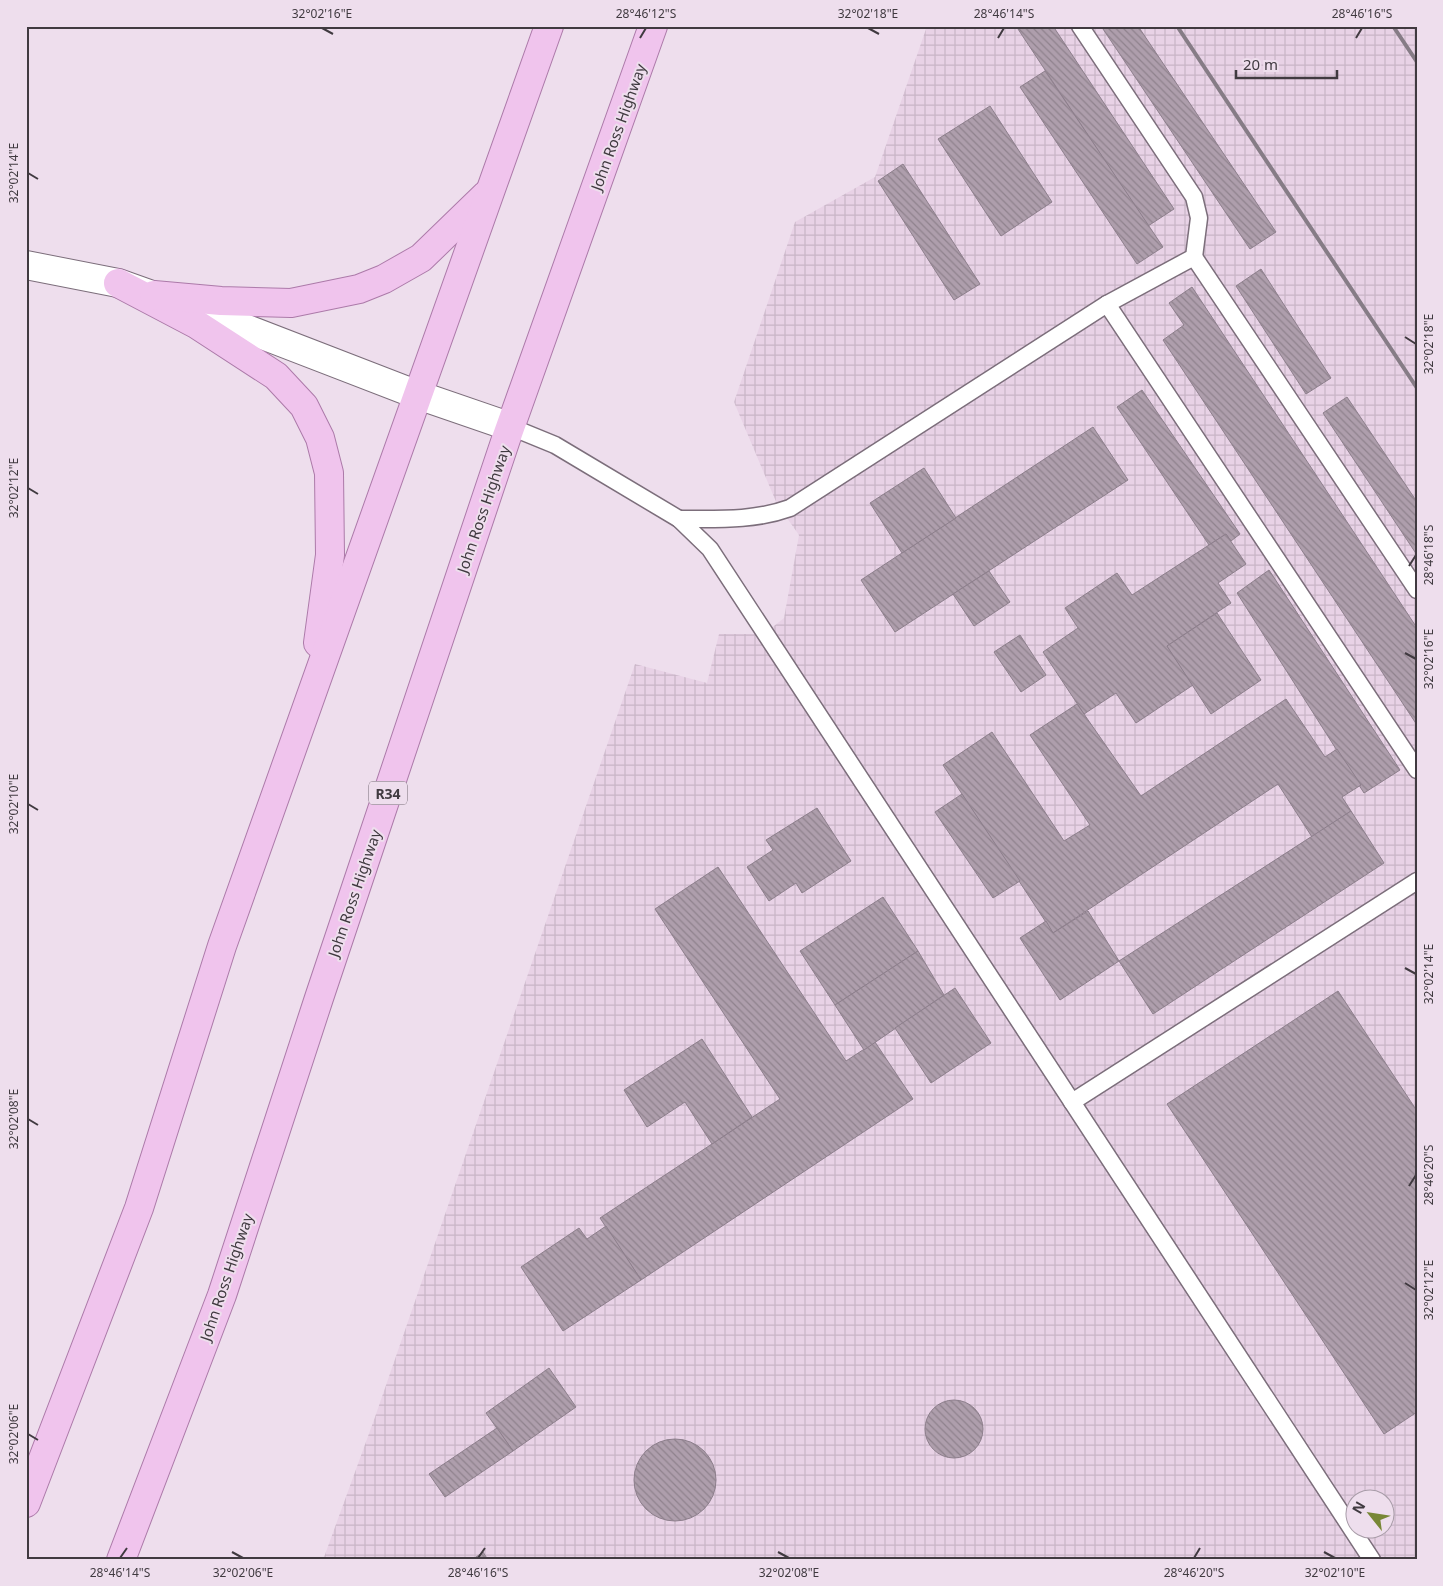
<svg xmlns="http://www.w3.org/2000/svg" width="1443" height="1586" font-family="'Noto Sans',sans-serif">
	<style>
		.industrial { fill: url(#industrial-grid); fill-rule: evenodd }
		.building { fill: url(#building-back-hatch); stroke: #8d7f8c }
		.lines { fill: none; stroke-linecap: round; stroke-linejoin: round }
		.service-casing { stroke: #7c6e7b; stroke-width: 19 }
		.minor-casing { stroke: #7c6e7b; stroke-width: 30 }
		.primary-casing { stroke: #ac7aa9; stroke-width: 30 }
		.service { stroke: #fff; stroke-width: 16 }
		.minor { stroke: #fff; stroke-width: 28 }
		.primary { stroke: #f0c4ed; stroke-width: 28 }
		.rail { stroke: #867c86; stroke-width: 4 }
		.ticks { fill: none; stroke: #403a40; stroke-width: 2 }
		.labels { text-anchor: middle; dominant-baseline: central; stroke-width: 4; stroke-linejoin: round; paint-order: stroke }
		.shield { fill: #eedeed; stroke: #746b74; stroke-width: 1 }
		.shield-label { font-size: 14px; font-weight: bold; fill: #403a40 }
		.street-label { font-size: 15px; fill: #403a40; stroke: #eedeed }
		.neatline { fill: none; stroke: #403a40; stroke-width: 2 }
		.ticks-label { font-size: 12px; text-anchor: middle; fill: #403a40 }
	</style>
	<defs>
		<pattern id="industrial-grid" width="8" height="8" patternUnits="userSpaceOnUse" patternTransform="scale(1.25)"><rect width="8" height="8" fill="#e8d2e6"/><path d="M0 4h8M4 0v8" fill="none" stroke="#c8b5c6"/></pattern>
		<pattern id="building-back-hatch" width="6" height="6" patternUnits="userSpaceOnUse" patternTransform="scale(1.25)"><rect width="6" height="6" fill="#ae9eac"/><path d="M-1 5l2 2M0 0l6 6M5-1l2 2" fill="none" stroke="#8f828d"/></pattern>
	</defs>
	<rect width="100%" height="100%" fill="#eedeed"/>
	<path class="industrial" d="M927,26H1417V1560H323L375,1417L635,664L707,683L719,634H764L784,618L799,535L777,504L734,402L795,222L875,177ZM1356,1498H1386V1528H1356Z"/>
	<g class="building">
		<polygon points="1016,26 1053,26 1174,209 1148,226"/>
		<polygon points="1101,26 1138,26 1276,232 1250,249"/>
		<polygon points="1045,71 1163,247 1137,264 1020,87"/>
		<polygon points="990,106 1052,202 1001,236 938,139"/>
		<polygon points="903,164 980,284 954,300 878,181"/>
		<polygon points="1261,269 1331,378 1306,394 1236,286"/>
		<polygon points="1192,287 1417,628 1417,725 1163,340 1184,325 1169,303"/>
		<polygon points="1142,390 1240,534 1231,541 1226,534 1209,545 1117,407"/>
		<polygon points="1347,397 1417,502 1417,555 1323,413"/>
		<polygon points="1093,427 1128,480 895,632 861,580"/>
		<polygon points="924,468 956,518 902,553 870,503"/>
		<polygon points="1226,534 1246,564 1218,583 1231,603 1167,646 1193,685 1136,723 1116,693 1084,714 1043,652 1078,628 1065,608 1117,573 1132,595"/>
		<polygon points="1269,570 1400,770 1364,793 1237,593"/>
		<polygon points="989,571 1010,602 974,626 953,594"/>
		<polygon points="1217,613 1261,680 1211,714 1167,646"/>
		<polygon points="1020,635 1046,675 1021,692 994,652"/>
		<polygon points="1286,699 1325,757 1337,749 1361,785 1342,797 1351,811 1312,837 1278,784 1053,933 943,765 992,732 1064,841 1090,825 1030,735 1077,704 1141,796"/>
		<polygon points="962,794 1020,881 993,898 935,812"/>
		<polygon points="817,808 851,861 802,893 796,883 769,901 747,867 773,850 766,840"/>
		<polygon points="1351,811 1384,863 1153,1014 1119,961"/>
		<polygon points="718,867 846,1061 875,1042 913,1099 641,1280 600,1218 780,1099 655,909"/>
		<polygon points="883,897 918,951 835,1005 800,951"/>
		<polygon points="1088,911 1119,961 1060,1000 1020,938 1046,921 1053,933"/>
		<polygon points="918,951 944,995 864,1050 835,1005"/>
		<polygon points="955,988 991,1043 931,1083 895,1028"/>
		<polygon points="1338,991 1417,1111 1417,1412 1384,1434 1167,1104"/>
		<polygon points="702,1039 752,1117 712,1144 685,1102 647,1127 624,1090"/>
		<polygon points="606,1226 641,1280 563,1331 521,1267 579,1228 587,1239"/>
		<polygon points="549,1368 576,1407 513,1451 486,1413"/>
		<circle cx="954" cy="1429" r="29"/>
		<polygon points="497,1428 513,1451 445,1497 429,1474"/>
		<circle cx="675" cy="1480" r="41"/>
		<polygon points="483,1552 488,1560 472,1560"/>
	</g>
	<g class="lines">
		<defs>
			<g id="service">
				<polyline points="1194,257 1417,590"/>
				<polyline points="1107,304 1417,770"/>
				<polyline points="511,427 555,445 679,519 710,549 1372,1560"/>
				<path d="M679,519C718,519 754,521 790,508L1107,304L1194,257L1199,218L1194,197L1080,26"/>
				<polyline points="1072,1102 1417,881"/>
			</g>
			<polyline id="minor" points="26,265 118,283 247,329 418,395 511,427"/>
			<g id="primary">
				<polyline points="118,283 196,324 276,376 304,406 320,438 329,473 330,555 318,643"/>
				<polyline points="154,295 221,301 291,303 359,289 384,279 421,258 486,195"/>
				<polyline points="26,1503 139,1208 222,946 549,26"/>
				<polyline points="121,1560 222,1295 319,998 506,439 653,26"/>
			</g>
		</defs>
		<use href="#service" class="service-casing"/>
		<use href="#minor" class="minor-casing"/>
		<use href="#primary" class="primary-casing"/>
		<use href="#service" class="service"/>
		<use href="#minor" class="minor"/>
		<use href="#primary" class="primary"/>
		<g class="rail">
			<polyline points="1177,26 1417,388"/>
			<polyline points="1393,26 1417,62"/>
		</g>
	</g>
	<path class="ticks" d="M322,28L333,34M868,28L879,34M640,38L646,28M998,38L1004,28M1356,38L1362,28M28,173L38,179M1405,337L1416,344M28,488L38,494M1409,566L1416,555M1405,653L1416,659M28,804L38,810M1405,968L1416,974M28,1119L38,1125M1409,1186L1416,1175M1405,1283L1416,1290M28,1434L38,1440M232,1552L243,1558M778,1552L789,1558M1324,1552L1335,1558M120,1558L127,1548M478,1558L485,1548M1194,1558L1200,1548"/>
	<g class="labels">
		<rect class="shield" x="369" y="781.5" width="38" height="23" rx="4"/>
		<g class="shield-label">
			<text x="388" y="793">R34</text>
		</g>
		<g class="street-label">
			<text transform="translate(618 127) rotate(-70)">John Ross Highway</text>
			<text transform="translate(483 509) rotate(-71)">John Ross Highway</text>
			<text transform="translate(354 893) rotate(-71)">John Ross Highway</text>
			<text transform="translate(226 1277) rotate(-71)">John Ross Highway</text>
		</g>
	</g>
	<rect width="1443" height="1586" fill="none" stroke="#eedeed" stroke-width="55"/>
	<g transform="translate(1370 1514) rotate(300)"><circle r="24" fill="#eedeed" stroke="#a89ca8"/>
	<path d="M0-4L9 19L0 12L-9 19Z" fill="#788736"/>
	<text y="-8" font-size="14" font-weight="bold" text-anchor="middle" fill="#403a40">N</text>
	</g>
	<path d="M1236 70v8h101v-8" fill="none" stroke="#403a40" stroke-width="2.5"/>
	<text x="1243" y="70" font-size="15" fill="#403a40" stroke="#eedeed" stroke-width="4" paint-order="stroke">20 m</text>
	<rect x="28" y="28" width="1388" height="1530" class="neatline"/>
	<g class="ticks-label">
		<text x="322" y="18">32°02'16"E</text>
		<text x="646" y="18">28°46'12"S</text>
		<text x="868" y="18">32°02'18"E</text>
		<text x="1004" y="18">28°46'14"S</text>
		<text x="1362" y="18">28°46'16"S</text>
		<text transform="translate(14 173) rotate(-90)" y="4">32°02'14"E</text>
		<text transform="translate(1429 344) rotate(-90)" y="4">32°02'18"E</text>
		<text transform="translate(14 488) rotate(-90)" y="4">32°02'12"E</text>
		<text transform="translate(1429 555) rotate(-90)" y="4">28°46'18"S</text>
		<text transform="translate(1429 659) rotate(-90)" y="4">32°02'16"E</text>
		<text transform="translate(14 804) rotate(-90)" y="4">32°02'10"E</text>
		<text transform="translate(1429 974) rotate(-90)" y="4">32°02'14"E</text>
		<text transform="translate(14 1119) rotate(-90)" y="4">32°02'08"E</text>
		<text transform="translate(1429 1175) rotate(-90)" y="4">28°46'20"S</text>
		<text transform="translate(1429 1290) rotate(-90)" y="4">32°02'12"E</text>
		<text transform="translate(14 1434) rotate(-90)" y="4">32°02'06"E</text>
		<text x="120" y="1577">28°46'14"S</text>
		<text x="243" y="1577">32°02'06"E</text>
		<text x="478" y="1577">28°46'16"S</text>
		<text x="789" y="1577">32°02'08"E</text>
		<text x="1194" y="1577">28°46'20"S</text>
		<text x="1335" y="1577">32°02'10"E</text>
	</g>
</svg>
